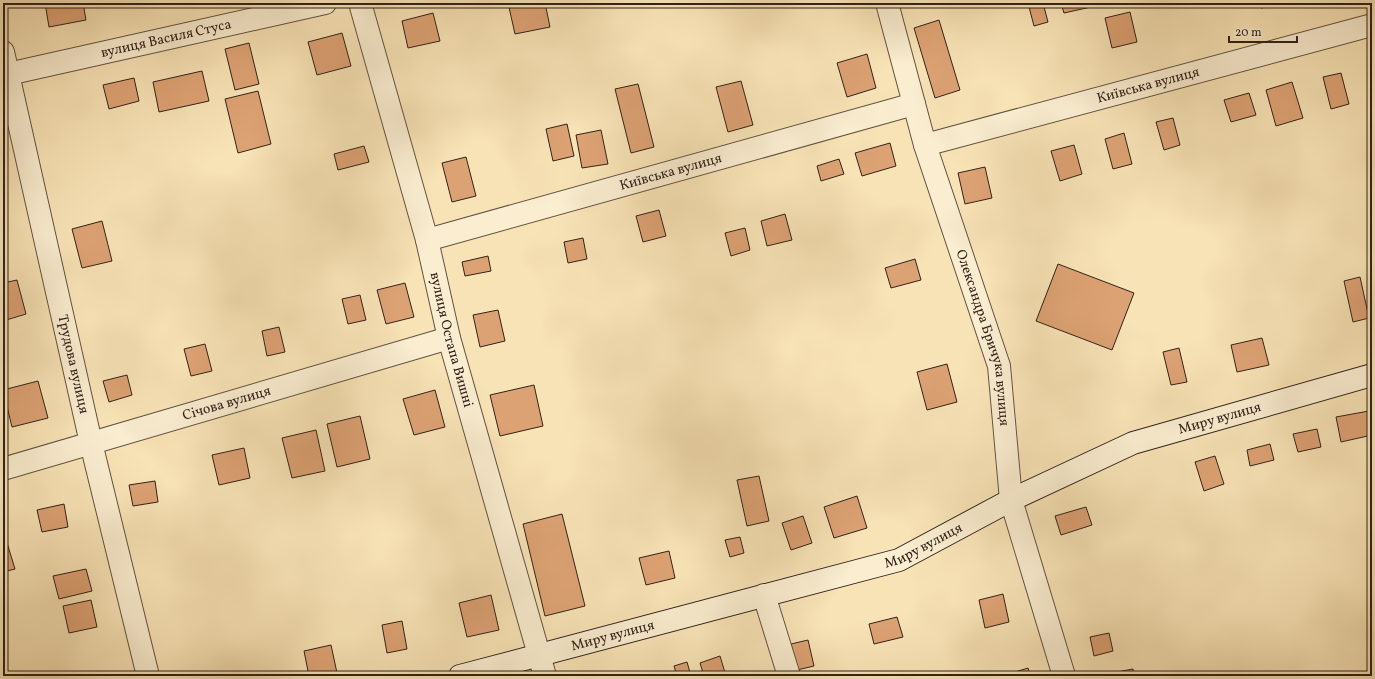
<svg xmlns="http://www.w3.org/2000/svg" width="1375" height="679" font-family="Vollkorn,serif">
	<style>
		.building { fill: #dda274; stroke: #31211b }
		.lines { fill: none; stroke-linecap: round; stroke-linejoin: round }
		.minor-casing { stroke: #635242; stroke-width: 24 }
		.secondary-casing { stroke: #31211b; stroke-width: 24 }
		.minor { stroke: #faedd0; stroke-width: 22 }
		.secondary { stroke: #faedd0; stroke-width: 22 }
		.labels { text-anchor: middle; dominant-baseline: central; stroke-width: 3; stroke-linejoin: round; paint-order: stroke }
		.street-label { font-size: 14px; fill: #31211b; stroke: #faedd0 }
	</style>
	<rect width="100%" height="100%" fill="#f8e3b6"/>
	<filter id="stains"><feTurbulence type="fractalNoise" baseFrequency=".005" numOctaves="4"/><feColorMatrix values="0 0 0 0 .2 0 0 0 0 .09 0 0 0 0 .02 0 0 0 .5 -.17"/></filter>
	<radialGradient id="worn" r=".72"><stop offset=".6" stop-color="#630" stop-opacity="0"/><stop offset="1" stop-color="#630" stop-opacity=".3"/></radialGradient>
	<g class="building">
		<polygon points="45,3 83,3 86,20 49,27"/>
		<polygon points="508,3 545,3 550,27 515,34"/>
		<polygon points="589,3 605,3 591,7"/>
		<polygon points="1028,3 1043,3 1048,22 1034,26"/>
		<polygon points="1061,3 1090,3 1091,7 1064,13"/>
		<polygon points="1260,3 1275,3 1276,5 1261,8"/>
		<polygon points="1130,12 1137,42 1112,48 1105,18"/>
		<polygon points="433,13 440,41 408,48 402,21"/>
		<polygon points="939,20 960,90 935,98 914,28"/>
		<polygon points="342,33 351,66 317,75 308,42"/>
		<polygon points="249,43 259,84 235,90 225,49"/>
		<polygon points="867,54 876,88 847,97 837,63"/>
		<polygon points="202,71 209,101 159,112 153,82"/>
		<polygon points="1341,73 1349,104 1331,109 1323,77"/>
		<polygon points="134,78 139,101 109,109 103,85"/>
		<polygon points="741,81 753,125 728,132 716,87"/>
		<polygon points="1292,82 1303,118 1276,126 1266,90"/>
		<polygon points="638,84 654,147 631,153 615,89"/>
		<polygon points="258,91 271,144 238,153 225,99"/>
		<polygon points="1249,93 1256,115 1231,122 1224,100"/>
		<polygon points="1173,118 1180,145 1164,150 1156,122"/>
		<polygon points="567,124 574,156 553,161 546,129"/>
		<polygon points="601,130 608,164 582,168 576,135"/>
		<polygon points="1124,133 1132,164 1113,169 1105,139"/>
		<polygon points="890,143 896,166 862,176 855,153"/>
		<polygon points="1074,145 1082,174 1060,181 1051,151"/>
		<polygon points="364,146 369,162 338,170 334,154"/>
		<polygon points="466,157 476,196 452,202 442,163"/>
		<polygon points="839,159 844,174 821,181 817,166"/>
		<polygon points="985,167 992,198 965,204 958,173"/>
		<polygon points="659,210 666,236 643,242 636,216"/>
		<polygon points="785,214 792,240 767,246 761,221"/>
		<polygon points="102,221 112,261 82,268 72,229"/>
		<polygon points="745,228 750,250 731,256 725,233"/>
		<polygon points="583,238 587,259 568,263 564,242"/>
		<polygon points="488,256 491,271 465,276 462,262"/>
		<polygon points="915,259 921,280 891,288 885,268"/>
		<polygon points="1058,264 1134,293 1112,350 1036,321"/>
		<polygon points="1360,277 1369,318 1353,322 1344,281"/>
		<polygon points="17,280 26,314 3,321 3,283"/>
		<polygon points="405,283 414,317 386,324 377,290"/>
		<polygon points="360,295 366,320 348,324 342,299"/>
		<polygon points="498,310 505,341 480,347 473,315"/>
		<polygon points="279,327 285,352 267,356 262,331"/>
		<polygon points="1262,338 1269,365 1237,372 1231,345"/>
		<polygon points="205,344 212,371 191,376 184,349"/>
		<polygon points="1179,348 1187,382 1171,385 1163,352"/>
		<polygon points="947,364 957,402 927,410 917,372"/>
		<polygon points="127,375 132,395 109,402 103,381"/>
		<polygon points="38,381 48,418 12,427 3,390"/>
		<polygon points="534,385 543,426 500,436 490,395"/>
		<polygon points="435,390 445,427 414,435 403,399"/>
		<polygon points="1369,411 1372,428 1372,435 1341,442 1336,417"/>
		<polygon points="360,416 370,459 337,467 327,424"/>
		<polygon points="1317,429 1321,447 1298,452 1293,434"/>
		<polygon points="316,430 325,471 292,478 282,438"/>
		<polygon points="1270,444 1274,460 1250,466 1247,450"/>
		<polygon points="244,448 250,478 219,485 212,455"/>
		<polygon points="1215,456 1224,484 1204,491 1195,462"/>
		<polygon points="759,476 769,521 747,526 737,480"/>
		<polygon points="155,481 158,502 133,506 129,485"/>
		<polygon points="857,496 867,528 834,538 824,507"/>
		<polygon points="64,504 68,527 42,532 37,510"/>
		<polygon points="1086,507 1092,525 1061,535 1055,516"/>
		<polygon points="562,514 585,606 545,616 523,524"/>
		<polygon points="803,516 812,543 791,550 782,523"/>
		<polygon points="4,533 15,569 3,572 3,534"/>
		<polygon points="740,537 744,553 730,557 725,540"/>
		<polygon points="669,551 675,578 646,585 639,558"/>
		<polygon points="86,569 92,591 59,599 53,576"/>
		<polygon points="1003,594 1009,622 985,628 979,600"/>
		<polygon points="491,595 499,630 467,637 459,603"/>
		<polygon points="91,600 97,627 69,633 63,606"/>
		<polygon points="897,617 903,637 874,644 869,624"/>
		<polygon points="402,621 407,649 387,653 382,625"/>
		<polygon points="1109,633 1113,651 1094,656 1090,637"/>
		<polygon points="808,640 814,666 797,670 791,644"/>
		<polygon points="331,645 337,673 324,676 309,676 304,651"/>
		<polygon points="720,656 726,676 704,676 700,663"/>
		<polygon points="687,662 691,676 677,676 674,666"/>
		<polygon points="1028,668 1031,676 1002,676"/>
		<polygon points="1133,669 1134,676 1100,676 1100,675"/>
	</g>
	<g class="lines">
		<defs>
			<g id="minor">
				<path id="s1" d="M360,3L427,240L449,338L545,676"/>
				<path id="s2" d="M887,3L925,145L999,366L1011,500L1064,676"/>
				<path id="s3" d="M3,52L91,443L148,676"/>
				<path id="s4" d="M8,74L325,3"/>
				<path id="s5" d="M925,145L1372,25"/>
				<path id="s6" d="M427,240L914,104"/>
				<path id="s7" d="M3,469L449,338"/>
				<polyline points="764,595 789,676"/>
			</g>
			<g id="secondary">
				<path id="s8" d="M460,676L899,560L1011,500L1133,443L1372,375"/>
			</g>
		</defs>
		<use href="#minor" class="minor-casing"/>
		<use href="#secondary" class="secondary-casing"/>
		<use href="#minor" class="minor"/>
		<use href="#secondary" class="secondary"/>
	</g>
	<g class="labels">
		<g class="street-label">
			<text stroke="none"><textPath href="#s4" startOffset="162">вулиця Василя Стуса</textPath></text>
			<text stroke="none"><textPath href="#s5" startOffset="231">Київська вулиця</textPath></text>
			<text stroke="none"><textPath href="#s6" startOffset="253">Київська вулиця</textPath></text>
			<text stroke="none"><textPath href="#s2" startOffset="349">Олександра Бричука вулиця</textPath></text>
			<text stroke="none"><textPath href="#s1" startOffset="349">вулиця Остапа Вишні</textPath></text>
			<text stroke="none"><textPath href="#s3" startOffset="320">Трудова вулиця</textPath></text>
			<text stroke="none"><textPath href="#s7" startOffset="233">Січова вулиця</textPath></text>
			<text stroke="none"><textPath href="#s8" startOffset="806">Миру вулиця</textPath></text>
			<text stroke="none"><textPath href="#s8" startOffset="482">Миру вулиця</textPath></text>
			<text stroke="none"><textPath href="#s8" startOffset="158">Миру вулиця</textPath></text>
		</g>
	</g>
	<rect width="1375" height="679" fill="none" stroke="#f8e3b6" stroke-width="16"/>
	<rect x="4" y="4" width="1367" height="671" fill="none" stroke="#31211b" stroke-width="2"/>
	<rect x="8" y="8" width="1359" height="663" fill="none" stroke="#31211b"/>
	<path d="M1229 36v6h68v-6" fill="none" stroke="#31211b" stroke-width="2"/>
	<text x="1235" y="36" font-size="12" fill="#31211b" stroke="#faedd0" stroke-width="3" paint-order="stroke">20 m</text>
	<rect width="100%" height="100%" filter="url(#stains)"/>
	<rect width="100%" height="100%" fill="url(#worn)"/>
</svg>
